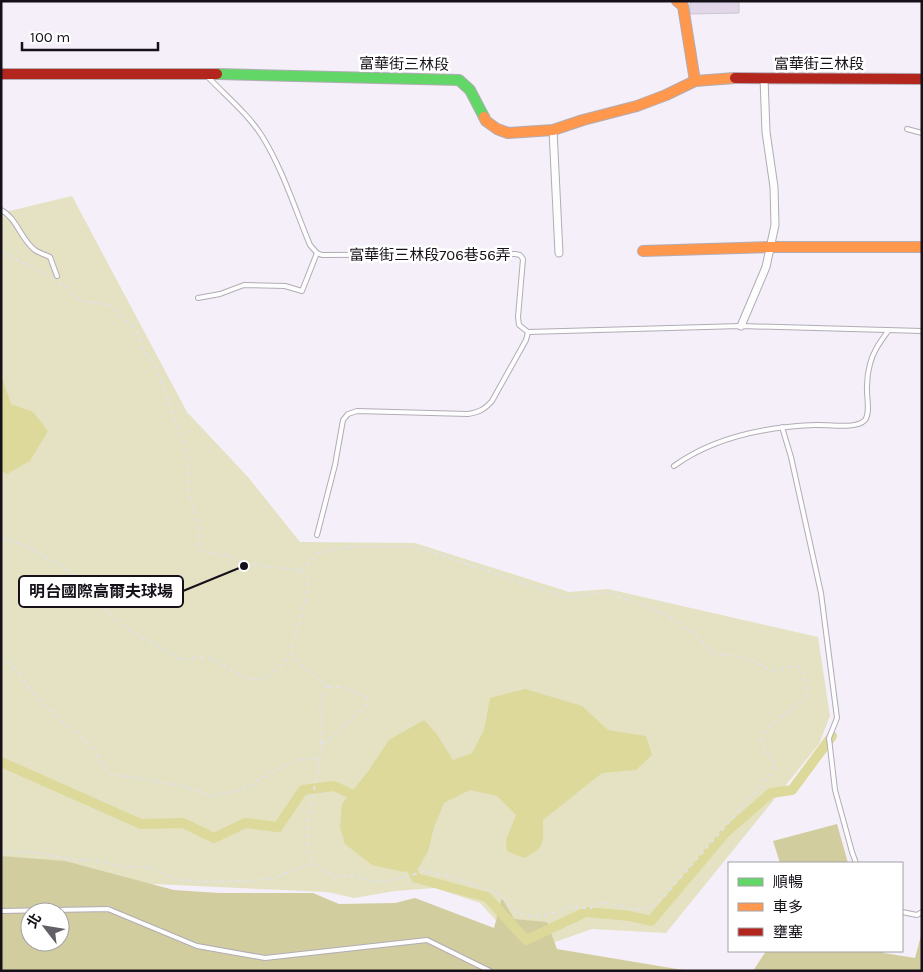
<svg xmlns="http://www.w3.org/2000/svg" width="923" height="972" font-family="Karla,'Noto Sans TC',sans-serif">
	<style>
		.green { fill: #e4e2c3 }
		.forest { fill: #d2cd9e; fill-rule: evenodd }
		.water { fill: #dcd99a }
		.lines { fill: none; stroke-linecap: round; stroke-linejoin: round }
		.canal { stroke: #dcd99a; stroke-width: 10 }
		.building { fill: #e2d7e8; stroke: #ccc7cf }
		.lane-casing { stroke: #b1acb5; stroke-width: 6 }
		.street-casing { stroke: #b1acb5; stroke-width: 9 }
		.fast-casing { stroke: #b1acb5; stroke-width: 12 }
		.slow-casing { stroke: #b1acb5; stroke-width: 12 }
		.jam-casing { stroke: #b1acb5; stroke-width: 12 }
		.path { stroke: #e2e1e3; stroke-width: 2; stroke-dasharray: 4 4; stroke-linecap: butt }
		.lane { stroke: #fefdfe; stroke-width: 4 }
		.street { stroke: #fefdfe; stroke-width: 7 }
		.fast { stroke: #63d668; stroke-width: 10 }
		.slow { stroke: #ff974d; stroke-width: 10 }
		.jam { stroke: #b3261e; stroke-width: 10 }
		.labels { text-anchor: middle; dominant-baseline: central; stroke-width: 5; stroke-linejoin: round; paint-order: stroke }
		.street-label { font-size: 15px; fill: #161119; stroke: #fff }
		.leader { fill: none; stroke: #161119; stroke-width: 2 }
		.callout-dot { fill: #161119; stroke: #fff; stroke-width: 2 }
		.callout { fill: #fff; stroke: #161119; stroke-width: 2 }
		.callout-label { font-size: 16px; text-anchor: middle; font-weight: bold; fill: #161119 }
	</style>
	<rect width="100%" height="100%" fill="#f5eff9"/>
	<polygon class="green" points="72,196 187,412 248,477 300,542 415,543 569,592 608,589 818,637 830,716 819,744 666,933 592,929 538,948 500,925 480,903 435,888 395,891 354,898 327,892 1,877 1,213"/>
	<g class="forest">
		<polygon points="837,824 848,863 780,863 773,841"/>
		<path d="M1,856L65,861L174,890L219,893H313L339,904L395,903L415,898L494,928L502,898L514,919L547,922L557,949L689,971H1ZM30,912H60V942H30Z"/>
		<polygon points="922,932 922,971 753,971 766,951 882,951 884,953 915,958"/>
	</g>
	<g class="water">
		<polygon points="1,375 11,404 33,412 48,431 30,461 7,474 1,471"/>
		<path d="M525,689L582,706L608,730L646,736L652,755L636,770L602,773L543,820C543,843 546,847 524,858L507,851L506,840L516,815L497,796L470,790L444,803L434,827L428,851L419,867L404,872L372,865L345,844L340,827L342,804L369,770L389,740L424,720L436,733L453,760L472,753L484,730L490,698Z"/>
	</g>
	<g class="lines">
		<g class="canal">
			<polyline points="1,762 141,824 183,823 214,838 245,823 278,827 303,790 334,786 362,799"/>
			<polyline points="407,859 416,878 487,897 526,940 586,912 630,916 651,921 725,833 771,793 792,790 832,736"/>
		</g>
	</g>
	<polygon class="building" points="690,1 739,1 739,13 690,14"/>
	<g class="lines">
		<defs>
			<g id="lane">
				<path d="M208,77C226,96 248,114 262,136C283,170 295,209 310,245L317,253L322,255L515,254L520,255L523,259L518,317L519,325L528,332L741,326L922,331"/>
				<polyline points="907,129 922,133"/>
				<path d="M1,210C17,218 21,240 35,250C39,253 46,255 50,257L57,276"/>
				<polyline points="198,298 220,294 244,285 285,286 302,291 317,253"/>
				<polyline points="782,427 791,457 821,593 837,718 829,738 835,790 852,852 856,863"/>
				<path d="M674,466C714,437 765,427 814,425C827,424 856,430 865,420C871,412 866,395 867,386C867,379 868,371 870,364C873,351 881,341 888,331"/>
				<path d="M317,535L335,465L343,420L348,414L357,411L468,414C479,412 484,410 492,401L526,340L528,332"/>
				<polyline points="1,911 108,909 197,946 265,958 427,940 490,971"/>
				<polyline points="902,912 917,915 922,912"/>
			</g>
			<g id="street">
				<polyline points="553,130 559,253"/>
				<polyline points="741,326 766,267 775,225 774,187 766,132 764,78"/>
			</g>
			<polyline id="fast" points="217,74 459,80 470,90 484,117"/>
			<g id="slow">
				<polyline points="677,1 683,6 695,81"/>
				<polyline points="484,117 486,121 497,129 508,133 553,130 583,120 637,106 666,95 695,81 735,78"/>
				<polyline points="643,251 771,247 922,247"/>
			</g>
			<g id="jam">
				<polyline points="1,74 217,74"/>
				<polyline points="735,78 922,79"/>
			</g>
		</defs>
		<use href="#lane" class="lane-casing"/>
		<use href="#street" class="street-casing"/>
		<use href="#fast" class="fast-casing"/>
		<use href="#slow" class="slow-casing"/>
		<use href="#jam" class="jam-casing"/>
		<g class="path">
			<polyline points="1,251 52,278"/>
			<polyline points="58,282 66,287 79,300 109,305 136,329 142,349 154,364 186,447 189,494 198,524 199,549 208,553 227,555 249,564 298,570"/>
			<path d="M1,537L30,548L72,572L95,600L127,629L182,660C193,658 206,655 217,661C231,668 244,683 263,678C272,675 283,663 291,657"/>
			<path d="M347,547H417L568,598L607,592L665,614L697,636L713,654C723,655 735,655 745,658C754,660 763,667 771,670C779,672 789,666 799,667L802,670L807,690L804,699L762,733V744L775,765L771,774L661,900L650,907L637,909L602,902L589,909L571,906L551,914L535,917L516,912L499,894L450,876L425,871L395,880L377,882L353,876L335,877L312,863L307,842L309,817L311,801L319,770L321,740L320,702L326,687L322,682L291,657V651L308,590L307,575L298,570L308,565L319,553Z"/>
			<polyline points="1,657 16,669 27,686 44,704 93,749 103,765 111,774 184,786 213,796 246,788 281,767 305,758 319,760"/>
			<polyline points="322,744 334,735 366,705 367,697 342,687 326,687"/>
			<polyline points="1,851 38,853 68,859 99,861 124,867 148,867 180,880 204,882 248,881 274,878 312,863"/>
		</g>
		<use href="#lane" class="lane"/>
		<use href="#street" class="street"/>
		<use href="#fast" class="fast"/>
		<use href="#slow" class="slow"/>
		<use href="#jam" class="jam"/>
	</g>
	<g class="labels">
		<g class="street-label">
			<text transform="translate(404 64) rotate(1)">富華街三林段</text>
			<text x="819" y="64">富華街三林段</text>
			<text x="430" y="255">富華街三林段706巷56弄</text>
		</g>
	</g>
	<path class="leader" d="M244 566L183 591"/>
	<circle class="callout-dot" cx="244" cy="566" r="5"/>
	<rect class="callout" x="19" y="576" width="164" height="31" rx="5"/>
	<g class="callout-label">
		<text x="101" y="597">明台國際高爾夫球場</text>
	</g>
	<rect width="923" height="972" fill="none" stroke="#161119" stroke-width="5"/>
	<rect x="728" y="862" width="175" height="90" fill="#ffffff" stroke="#a2a0a3"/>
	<rect x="738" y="878" width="25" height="8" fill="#63d668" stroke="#a2a0a3"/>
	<text x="773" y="887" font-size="15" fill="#161119">順暢</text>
	<rect x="738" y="903" width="25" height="8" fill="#ff974d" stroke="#a2a0a3"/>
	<text x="773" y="912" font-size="15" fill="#161119">車多</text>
	<rect x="738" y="928" width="25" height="8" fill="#b3261e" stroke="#a2a0a3"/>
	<text x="773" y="937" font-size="15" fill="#161119">壅塞</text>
	<g transform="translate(45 927) rotate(301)"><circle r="24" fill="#ffffff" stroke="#a2a0a3"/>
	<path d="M0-4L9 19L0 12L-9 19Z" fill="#645f67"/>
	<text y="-8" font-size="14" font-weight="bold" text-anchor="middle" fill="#161119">北</text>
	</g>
	<path d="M22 42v8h136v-8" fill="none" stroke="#161119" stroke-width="2.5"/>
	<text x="30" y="42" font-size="15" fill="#161119" stroke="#ffffff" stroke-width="4" paint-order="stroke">100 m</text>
</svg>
